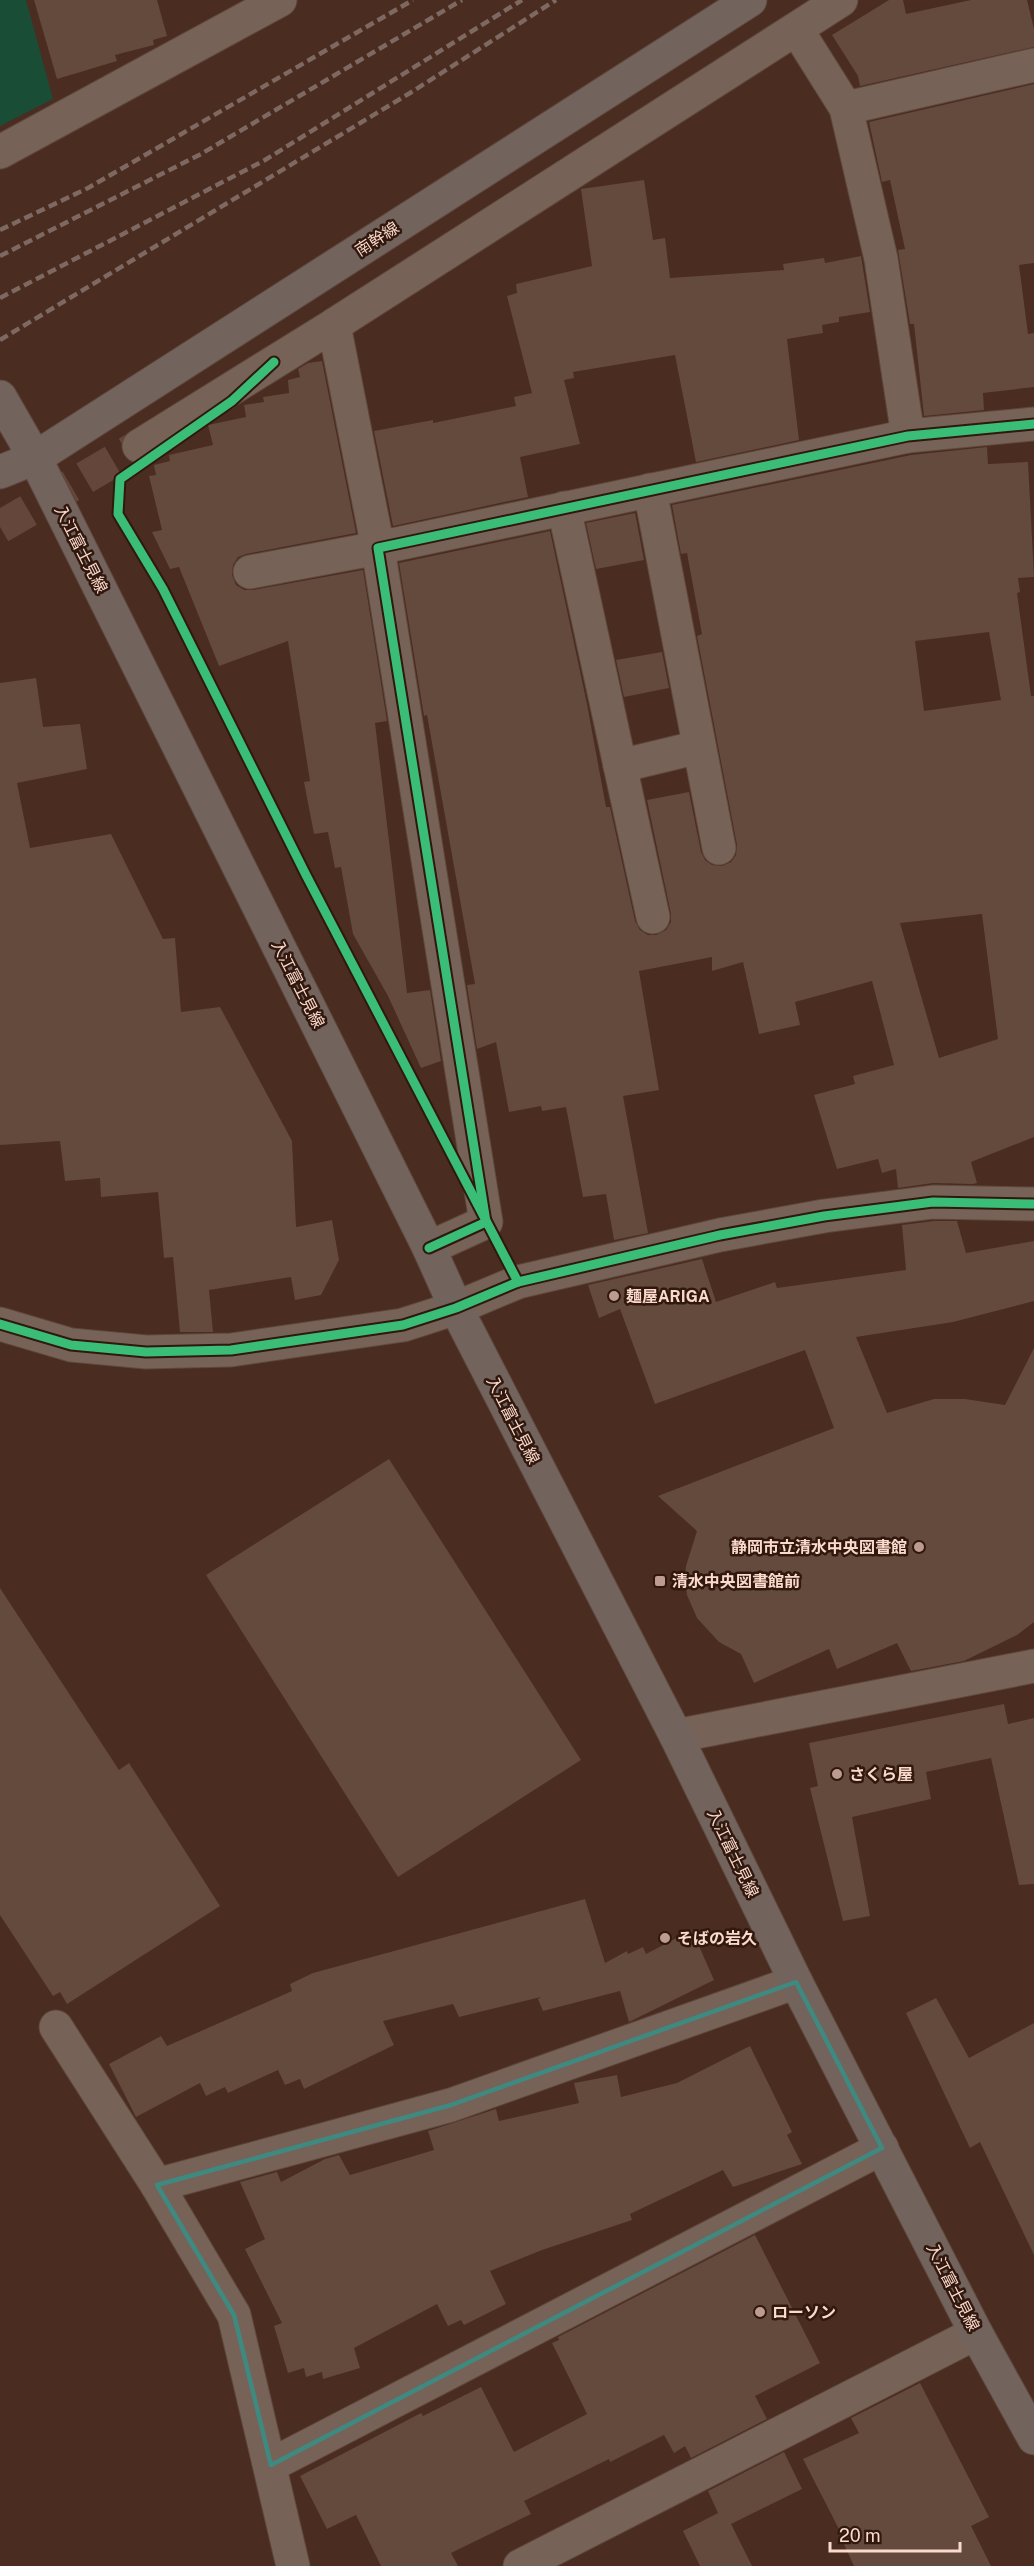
<svg xmlns="http://www.w3.org/2000/svg" width="1034" height="2566" font-family="'Public Sans','Noto Sans JP',sans-serif">
	<style>
		.green { fill: #1a4d36 }
		.building { fill: #64493d; fill-rule: evenodd }
		.lines { fill: none; stroke-linecap: round; stroke-linejoin: round }
		.minor-tunnel { stroke: #65463a; stroke-width: 33; stroke-dasharray: 33 16; stroke-linecap: butt }
		.minor-casing { stroke: #5e473d; stroke-width: 35 }
		.secondary-casing { stroke: #5e473d; stroke-width: 35 }
		.minor { stroke: #776258; stroke-width: 33 }
		.secondary { stroke: #72635c; stroke-width: 33 }
		.rail { stroke: #7d6961; stroke-width: 4.5; stroke-dasharray: 9 4.5; stroke-linecap: butt }
		.cycleway-casing { stroke: #30180e; stroke-width: 13 }
		.cycleway { stroke: #3abd76; stroke-width: 9 }
		.marked { fill: none; stroke: #3e8a81; stroke-width: 4.5; stroke-linejoin: round }
		.poi-dot { fill: #bd9c8f; stroke: #30180e; stroke-width: 2 }
		.labels { text-anchor: middle; dominant-baseline: central; stroke-width: 5; stroke-linejoin: round; paint-order: stroke }
		.street-label { font-size: 16px; fill: #fbd9cb; stroke: #30180e }
		.poi-label { font-size: 16px; font-weight: bold; fill: #fbd9cb; stroke: #30180e; text-anchor: start }
	</style>
	<rect width="100%" height="100%" fill="#4a2c20"/>
	<polygon class="green" points="0,0 26,0 53,99 0,126"/>
	<g class="building">
		<polygon points="34,0 157,0 167,36 153,40 154,45 115,55 117,61 57,79"/>
		<polygon points="889,0 903,0 906,14 971,0 1027,0 1034,29 1034,47 860,86 858,76 832,35"/>
		<polygon points="1034,84 1034,263 1019,265 1028,334 1034,333 1034,387 983,393 984,410 924,416 914,324 910,324 898,250 905,249 890,180 882,182 869,122"/>
		<polygon points="644,180 653,240 665,238 670,278 784,270 783,264 824,258 825,263 861,256 870,312 839,317 839,322 822,325 823,333 787,339 799,440 696,462 675,355 573,372 574,378 564,380 580,444 520,457 528,497 393,526 374,431 433,420 433,423 516,406 514,397 532,393 507,296 517,293 516,284 592,266 581,189"/>
		<polygon points="322,361 356,533 246,554 238,557 233,565 232,575 236,585 244,590 253,590 363,570 387,721 375,723 407,993 430,990 441,1061 421,1068 388,996 353,934 341,867 335,868 328,832 314,834 304,782 310,781 288,641 219,666 179,567 170,569 152,532 162,530 149,476 156,475 154,465 170,461 169,455 213,445 208,425 246,417 244,405 264,402 263,397 289,393 288,380 300,377 298,369 308,363"/>
		<path d="M987,447L988,464L1028,462L1034,577L1018,578L1020,592L1017,593L1031,696H1034V1137L971,1162L977,1183L973,1184L933,1183L898,1188L896,1169L882,1173L878,1159L837,1169L814,1095L855,1084L853,1076L894,1065L872,981L795,1002L800,1025L759,1034L743,962L712,971V957L639,971L659,1090L623,1096L648,1233L614,1240L606,1194L583,1197L566,1107L542,1111L541,1106L509,1112L496,1042L477,1049L467,985L475,984L427,715L424,716L399,563L550,531L587,704L606,807H610L635,921L640,930L648,935H656L666,930L671,922V914L647,800L689,792L701,852L705,860L712,865L722,866L731,862L736,855L737,845L697,636L702,634L687,553L681,554L672,505L911,455ZM989,632L1001,700L924,711L915,641ZM982,914L998,1039L939,1058L900,923Z"/>
		<polygon points="635,513 644,560 596,569 586,523"/>
		<polygon points="662,652 669,688 624,697 616,660"/>
		<polygon points="36,678 43,727 80,724 87,769 17,783 30,848 111,834 163,939 175,938 181,1012 220,1007 292,1141 296,1227 332,1220 339,1260 321,1295 295,1300 291,1277 209,1290 213,1332 180,1332 173,1257 164,1258 158,1192 101,1197 100,1178 65,1181 60,1141 0,1145 0,683"/>
		<polygon points="934,1221 957,1221 966,1253 1034,1241 1034,1301 953,1322 856,1337 887,1413 934,1399 965,1399 1005,1405 1034,1348 1034,1622 1017,1635 964,1661 911,1671 897,1643 837,1669 829,1649 754,1683 741,1654 719,1642 697,1618 687,1595 685,1581 686,1566 697,1531 658,1496 834,1428 805,1350 655,1404 620,1309 599,1318 588,1285 702,1259 716,1302 775,1282 777,1288 906,1270 902,1225"/>
		<polygon points="389,1459 581,1760 398,1877 206,1575"/>
		<polygon points="0,1588 119,1770 129,1763 220,1906 67,2004 60,1992 53,1996 0,1915"/>
		<polygon points="1004,1704 1008,1724 1034,1718 1034,1884 1019,1885 991,1758 926,1772 931,1799 852,1817 870,1916 843,1921 810,1788 818,1786 809,1743"/>
		<polygon points="585,1899 605,1963 627,1951 628,1954 643,1947 646,1954 692,1930 714,1980 629,2022 620,1991 543,2011 538,1999 541,1997 459,2017 453,2004 383,2021 394,2045 304,2089 300,2079 285,2085 278,2070 228,2093 225,2087 206,2096 200,2083 136,2117 109,2064 161,2036 167,2046 292,1991 290,1984 313,1973"/>
		<polygon points="936,1998 969,2058 1034,2023 1034,2255 980,2142 970,2148 906,2013"/>
		<polygon points="750,2046 792,2132 787,2135 802,2164 733,2187 723,2170 630,2214 632,2220 542,2250 490,2271 506,2304 464,2325 461,2320 448,2326 437,2304 354,2348 360,2368 323,2379 322,2372 306,2377 304,2368 288,2373 274,2326 282,2323 245,2249 265,2239 240,2182 277,2172 281,2182 325,2159 339,2155 350,2175 434,2150 428,2131 496,2109 499,2121 579,2103 574,2083 617,2075 621,2097 677,2083"/>
		<polygon points="755,2235 820,2363 755,2396 767,2419 691,2458 685,2446 674,2453 664,2435 610,2462 609,2459 524,2501 531,2514 451,2553 458,2566 381,2566 356,2515 327,2529 300,2476 421,2413 423,2416 481,2387 514,2452 587,2414 552,2343 559,2340 558,2337"/>
		<polygon points="920,2383 989,2517 971,2526 991,2566 854,2566 843,2542 845,2541 803,2459 859,2433 851,2418"/>
		<polygon points="784,2452 802,2489 731,2524 752,2566 700,2566 683,2531 718,2513 708,2491"/>
	</g>
	<g class="lines">
		<polyline class="minor-tunnel" points="0,527 139,446"/>
		<defs>
			<g id="minor">
				<polyline points="797,30 846,108 881,259 908,436"/>
				<polyline points="846,108 1034,65"/>
				<polyline points="0,152 280,0"/>
				<polyline points="139,446 334,325"/>
				<polyline points="650,490 719,848"/>
				<polyline points="564,508 653,917"/>
				<polyline points="250,572 378,548 334,325 841,0"/>
				<polyline points="620,766 699,747"/>
				<polyline points="429,1248 486,1222 378,548 908,436 1034,424"/>
				<polyline points="0,1324 71,1345 146,1352 231,1350 403,1325 456,1308 518,1282 720,1235 824,1216 933,1202 1034,1204"/>
				<polyline points="676,1736 1034,1666"/>
				<polyline points="56,2027 157,2185 234,2315 293,2566"/>
				<polyline points="157,2185 451,2105 796,1982"/>
				<polyline points="271,2465 882,2148"/>
				<polyline points="520,2566 976,2333"/>
			</g>
			<g id="secondary">
				<polyline points="0,397 35,458 429,1248 456,1308 676,1736 796,1982 976,2333 1034,2438"/>
				<polyline points="0,472 35,458 750,0"/>
			</g>
		</defs>
		<use href="#minor" class="minor-casing"/>
		<use href="#secondary" class="secondary-casing"/>
		<use href="#minor" class="minor"/>
		<use href="#secondary" class="secondary"/>
		<g class="rail">
			<polyline points="0,230 88,188 413,0"/>
			<polyline points="0,256 201,154 462,0"/>
			<polyline points="0,298 265,160 522,0"/>
			<polyline points="0,340 410,93 556,0"/>
		</g>
		<defs>
			<g id="cycleway">
				<polyline points="274,362 232,401 120,479 118,514 163,589 306,875 518,1282"/>
				<polyline points="429,1248 486,1222 378,548 908,436 1034,424"/>
				<polyline points="0,1324 71,1345 146,1352 231,1350 403,1325 456,1308 518,1282 720,1235 824,1216 933,1202 1034,1204"/>
			</g>
		</defs>
		<use href="#cycleway" class="cycleway-casing"/>
		<use href="#cycleway" class="cycleway"/>
	</g>
	<path class="marked" d="M796,1982L882,2148L271,2465L234,2315L157,2185L451,2105Z"/>
	<g class="poi-dot">
		<circle cx="614" cy="1296" r="6"/>
		<circle cx="919" cy="1547" r="6"/>
		<rect x="654" y="1575" width="12" height="12" rx="3"/>
		<circle cx="837" cy="1774" r="6"/>
		<circle cx="665" cy="1938" r="6"/>
		<circle cx="760" cy="2312" r="6"/>
	</g>
	<g class="labels">
		<g class="street-label">
			<text transform="translate(377 239) rotate(-33)">南幹線</text>
			<text transform="translate(81 549) rotate(63)">入江富士見線</text>
			<text transform="translate(298 984) rotate(63)">入江富士見線</text>
			<text transform="translate(513 1420) rotate(63)">入江富士見線</text>
			<text transform="translate(733 1853) rotate(64)">入江富士見線</text>
			<text transform="translate(953 2287) rotate(63)">入江富士見線</text>
		</g>
		<g class="poi-label">
			<text x="626" y="1296">麺屋ARIGA</text>
			<text x="907" y="1547" text-anchor="end">静岡市立清水中央図書館</text>
			<text x="672" y="1581">清水中央図書館前</text>
			<text x="849" y="1774">さくら屋</text>
			<text x="677" y="1938">そばの岩久</text>
			<text x="772" y="2312">ローソン</text>
		</g>
	</g>
	<path d="M830 2542v9h130v-9" fill="none" stroke="#fbd9cb" stroke-width="3"/>
	<text x="839" y="2542" font-size="18" fill="#fbd9cb" stroke="#30180e" stroke-width="4.5" paint-order="stroke">20 m</text>
</svg>
